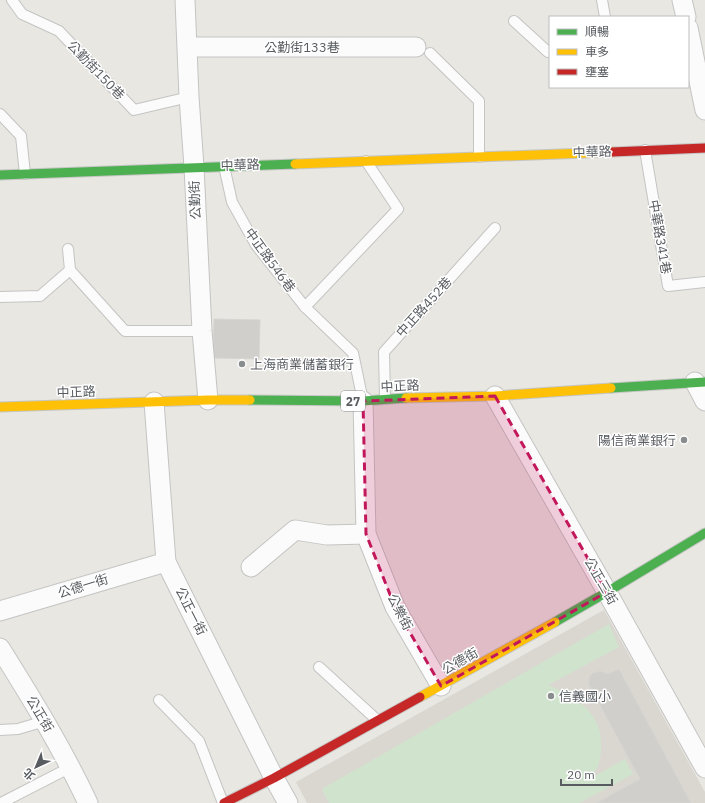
<svg xmlns="http://www.w3.org/2000/svg" width="705" height="803" font-family="'IBM Plex Sans','Noto Sans TC',sans-serif">
	<style>
		.education { fill: #dad7d1 }
		.green { fill: #d0e4cd }
		.building { fill: #d0cfcc; stroke: #d7d5d2 }
		.lines { fill: none; stroke-linecap: round; stroke-linejoin: round }
		.lane-casing { stroke: #c4c4c3; stroke-width: 12 }
		.street-casing { stroke: #c4c4c3; stroke-width: 21 }
		.fast-casing { stroke: #c5c6c5; stroke-width: 11 }
		.slow-casing { stroke: #c5c6c5; stroke-width: 11 }
		.jam-casing { stroke: #c5c6c5; stroke-width: 11 }
		.lane { stroke: #fcfbfb; stroke-width: 10 }
		.street { stroke: #fcfbfb; stroke-width: 19 }
		.fast { stroke: #4caf50; stroke-width: 9 }
		.slow { stroke: #ffc107; stroke-width: 9 }
		.jam { stroke: #c62828; stroke-width: 9 }
		.marked { fill: #c2185b; fill-opacity: 0.2; stroke: #c2185b; stroke-width: 3; stroke-dasharray: 8 5; stroke-linejoin: round }
		.poi-dot { fill: #8a8d8e; stroke: #fff; stroke-width: 1.5 }
		.labels { text-anchor: middle; dominant-baseline: central; stroke-width: 3; stroke-linejoin: round; paint-order: stroke }
		.shield { fill: #fff; stroke: #8a8d90; stroke-width: 1 }
		.shield-label { font-size: 12px; font-weight: bold; fill: #585c60 }
		.street-label { font-size: 13px; fill: #585c60; stroke: #fff }
		.poi-label { font-size: 13px; fill: #585c60; stroke: #fff; text-anchor: start }
	</style>
	<rect width="100%" height="100%" fill="#e8e7e2"/>
	<polygon class="education" points="604,610 705,792 705,803 307,803 296,782"/>
	<path class="green" d="M609,624L619,647L548,685C573,696 600,710 601,742C601,750 601,758 598,766C596,770 594,773 593,777L625,759L633,774L579,803H329L322,789Z"/>
	<g class="building">
		<polygon points="214,319 260,320 259,359 213,358"/>
		<polygon points="619,669 691,803 596,803 640,779 589,685 589,677 593,673 600,671 608,674"/>
	</g>
	<g class="lines">
		<defs>
			<g id="lane">
				<polyline points="12,0 22,14 59,31 134,110 189,97"/>
				<polyline points="602,0 605,17"/>
				<polyline points="514,21 548,52 550,51"/>
				<polyline points="430,53 479,101 479,157"/>
				<polyline points="0,114 21,136 25,174"/>
				<polyline points="645,150 668,286 705,282"/>
				<polyline points="224,166 232,202 256,245 305,307 353,353 363,401"/>
				<polyline points="68,249 70,270"/>
				<polyline points="70,270 125,331 202,331"/>
				<polyline points="0,297 40,296 70,270"/>
				<polyline points="305,307 398,209 366,161"/>
				<polyline points="385,399 384,352 495,228"/>
				<polyline points="319,667 377,720"/>
				<polyline points="159,700 199,741 223,803"/>
				<polyline points="0,730 18,729 45,721"/>
				<polyline points="1,803 71,767"/>
			</g>
			<g id="street">
				<polyline points="185,0 189,97 194,167 202,331 208,400"/>
				<polyline points="682,0 686,17"/>
				<polyline points="688,28 705,110"/>
				<polyline points="188,47 416,47"/>
				<polyline points="695,382 705,401"/>
				<polyline points="495,396 607,592 705,768"/>
				<polyline points="363,401 366,534 395,607 441,686"/>
				<polyline points="154,402 166,562 274,778 288,803"/>
				<polyline points="251,567 295,530 327,535 366,534"/>
				<polyline points="0,611 166,562"/>
				<path d="M0,648C32,699 62,748 88,803"/>
			</g>
			<g id="fast">
				<polyline points="0,175 295,164"/>
				<polyline points="611,388 705,382"/>
				<polyline points="250,400 363,401 406,398"/>
				<polyline points="555,622 607,592 705,533"/>
			</g>
			<g id="slow">
				<polyline points="295,164 612,152"/>
				<polyline points="406,398 495,396 611,388"/>
				<polyline points="0,407 208,400 250,400"/>
				<polyline points="420,697 555,622"/>
			</g>
			<g id="jam">
				<polyline points="612,152 705,148"/>
				<polyline points="224,803 274,778 420,697"/>
			</g>
		</defs>
		<use href="#lane" class="lane-casing"/>
		<use href="#street" class="street-casing"/>
		<use href="#fast" class="fast-casing"/>
		<use href="#slow" class="slow-casing"/>
		<use href="#jam" class="jam-casing"/>
		<use href="#lane" class="lane"/>
		<use href="#street" class="street"/>
		<use href="#fast" class="fast"/>
		<use href="#slow" class="slow"/>
		<use href="#jam" class="jam"/>
	</g>
	<path class="marked" d="M495,396L607,592L441,686L395,607L366,534L363,401Z"/>
	<g class="poi-dot">
		<circle cx="242" cy="364" r="4"/>
		<circle cx="684" cy="440" r="4"/>
		<circle cx="551" cy="696" r="4"/>
	</g>
	<g class="labels">
		<rect class="shield" x="341" y="391" width="24" height="20" rx="3"/>
		<g class="shield-label">
			<text x="353" y="401">27</text>
		</g>
		<g class="street-label">
			<text x="302" y="47">公勤街133巷</text>
			<text transform="translate(96 70) rotate(46)">公勤街150巷</text>
			<text transform="translate(592 152) rotate(-2)">中華路</text>
			<text transform="translate(240 165) rotate(-2)">中華路</text>
			<text transform="translate(195 200) rotate(-93)">公勤街</text>
			<text transform="translate(660 237) rotate(80)">中華路341巷</text>
			<text transform="translate(270 260) rotate(54)">中正路546巷</text>
			<text transform="translate(424 307) rotate(-48)">中正路452巷</text>
			<text transform="translate(400 386) rotate(-3)">中正路</text>
			<text transform="translate(76 392) rotate(-2)">中正路</text>
			<text transform="translate(601 581) rotate(60)">公正三街</text>
			<text transform="translate(83 586) rotate(-17)">公德一街</text>
			<text transform="translate(191 611) rotate(63)">公正一街</text>
			<text transform="translate(400 612) rotate(63)">公樂街</text>
			<text transform="translate(460 661) rotate(-30)">公德街</text>
			<text transform="translate(40 714) rotate(59)">公正街</text>
		</g>
		<g class="poi-label">
			<text x="250" y="364">上海商業儲蓄銀行</text>
			<text x="676" y="440" text-anchor="end">陽信商業銀行</text>
			<text x="559" y="696">信義國小</text>
		</g>
	</g>
	<rect x="549" y="16" width="140" height="72" fill="#ffffff" stroke="#bcbebf"/>
	<rect x="557" y="29" width="20" height="6" fill="#4caf50" stroke="#bcbebf"/>
	<text x="585" y="36" font-size="12" fill="#585c60">順暢</text>
	<rect x="557" y="49" width="20" height="6" fill="#ffc107" stroke="#bcbebf"/>
	<text x="585" y="56" font-size="12" fill="#585c60">車多</text>
	<rect x="557" y="69" width="20" height="6" fill="#c62828" stroke="#bcbebf"/>
	<text x="585" y="76" font-size="12" fill="#585c60">壅塞</text>
	<g transform="translate(36 767) rotate(224)" stroke="#ffffff" stroke-width="3" paint-order="stroke">
	<path d="M0-3L7 15L0 10L-7 15Z" fill="#585c60"/>
	<text y="-6" font-size="11" font-weight="bold" text-anchor="middle" fill="#585c60">北</text>
	</g>
	<path d="M561 779v6h51v-6" fill="none" stroke="#585c60" stroke-width="2"/>
	<text x="567" y="779" font-size="12" fill="#585c60" stroke="#ffffff" stroke-width="3" paint-order="stroke">20 m</text>
</svg>
